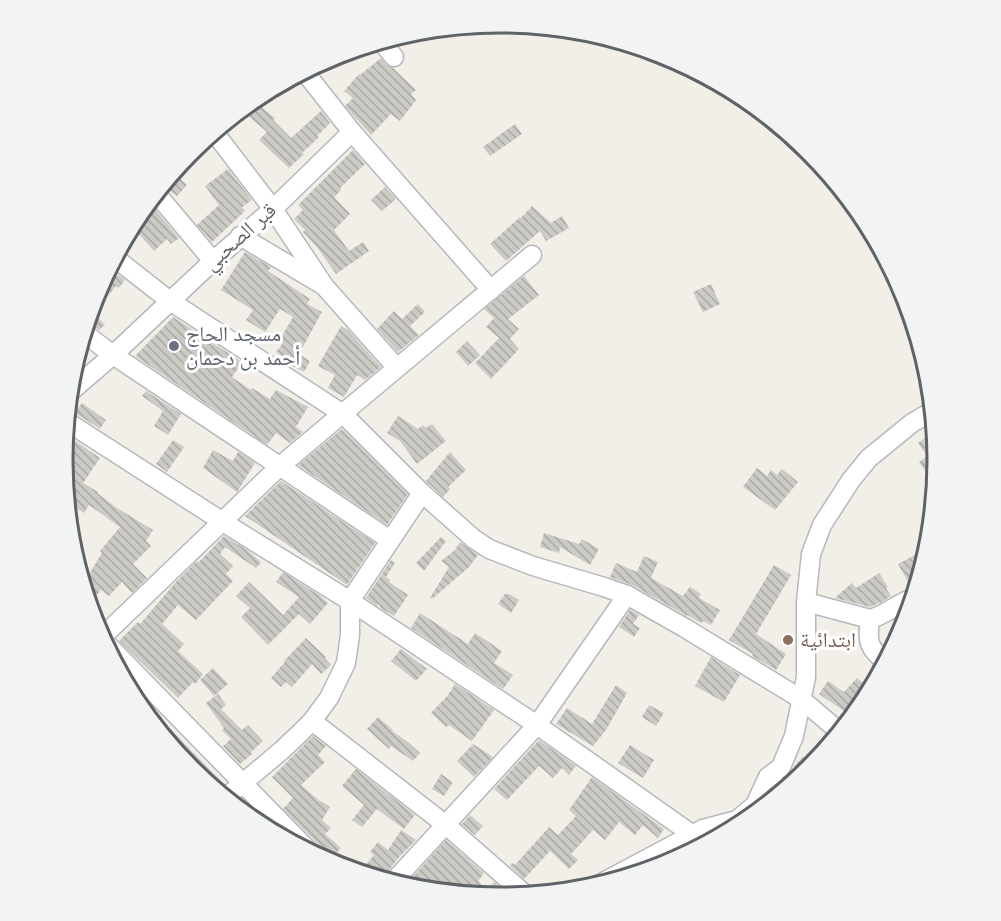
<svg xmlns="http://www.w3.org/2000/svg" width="1001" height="921" font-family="'Varela Round','Noto Naskh Arabic',sans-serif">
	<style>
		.building { fill: url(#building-back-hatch) }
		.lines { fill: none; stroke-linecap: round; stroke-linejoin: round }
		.minor-casing { stroke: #b5b8bc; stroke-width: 21 }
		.minor { stroke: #fff; stroke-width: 18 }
		.worship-dot { fill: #6b7280; stroke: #fff; stroke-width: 2 }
		.education-dot { fill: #8d6e63; stroke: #fff; stroke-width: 2 }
		.labels { text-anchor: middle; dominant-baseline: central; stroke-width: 6; stroke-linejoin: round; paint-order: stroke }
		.street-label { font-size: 21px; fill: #5f6368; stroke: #fff }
		.worship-label { font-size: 21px; fill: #5b616d; stroke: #fff; text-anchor: start }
		.education-label { font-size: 21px; fill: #785e54; stroke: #fff; text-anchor: start }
		.rim { fill: none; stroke: #5f6368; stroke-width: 3 }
	</style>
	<defs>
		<pattern id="building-back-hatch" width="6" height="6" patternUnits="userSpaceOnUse" patternTransform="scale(1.5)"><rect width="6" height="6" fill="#cccac5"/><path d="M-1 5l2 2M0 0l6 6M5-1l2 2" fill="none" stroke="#a9a8a4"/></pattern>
	</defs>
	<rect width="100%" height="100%" fill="#f1efe8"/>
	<g class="building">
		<polygon points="381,58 386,64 393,68 416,90 411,94 416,100 400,121 391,114 371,135 345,106 353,98 344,91 359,74 360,75"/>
		<polygon points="255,102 275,118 273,120 291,138 321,111 330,123 317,136 319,137 302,153 304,154 289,168 259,140 267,132 245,113"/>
		<polygon points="515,124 522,134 490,156 483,147"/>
		<polygon points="353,150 365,164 340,188 341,190 334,197 350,214 334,230 349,251 363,242 369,251 336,274 317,247 303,232 305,230 294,219 303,210 298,205"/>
		<polygon points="228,169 252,200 242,207 245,211 212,242 197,225 219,205 205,186"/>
		<polygon points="173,172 187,185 177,196 163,185"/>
		<polygon points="385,187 396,199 382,211 371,200"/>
		<polygon points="532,206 551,223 562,216 569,228 546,241 540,231 506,261 490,244 520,217 521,218"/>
		<polygon points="153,207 179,238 171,244 167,239 154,251 137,232 139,230 133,224"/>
		<polygon points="245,252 271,267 268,271 310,299 307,304 322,312 299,354 310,361 304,372 281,360 283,357 276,352 283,343 279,341 293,317 280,309 265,332 246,320 253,310 221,290"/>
		<polygon points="109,268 125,280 119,288 116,286 94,313 105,325 99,330 87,322 96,293 110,275 106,273"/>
		<polygon points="524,276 539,295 508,319 519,329 510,339 519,349 491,379 475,363 499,338 486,327 494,318 484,309"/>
		<polygon points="711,284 720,304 703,312 693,292"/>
		<polygon points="418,304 425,312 410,326 419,335 398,352 377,329 394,311 402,319"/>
		<polygon points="173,317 242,362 232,377 233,378 251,390 252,388 270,399 276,390 308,407 296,427 303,432 290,443 276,433 267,445 135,356"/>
		<polygon points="341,326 348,330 381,367 365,380 357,375 344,397 328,388 335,375 318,366"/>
		<polygon points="467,341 480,355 468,366 456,352"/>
		<polygon points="146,391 181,414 168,435 154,426 163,411 142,396"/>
		<polygon points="82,403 106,420 100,429 75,413"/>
		<polygon points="398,416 418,429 423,425 426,428 432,424 446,441 417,464 400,441 387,433"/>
		<polygon points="342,429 408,494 387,525 298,465"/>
		<polygon points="936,430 938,461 937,474 930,478 919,462 927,456 918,443"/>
		<polygon points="65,434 100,458 83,483 98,492 97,493 117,508 153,530 146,541 151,546 133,564 147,578 132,593 122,582 109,596 101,590 89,605 83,584 102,553 100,551 120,527 89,505 84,513 67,502 63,460"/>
		<polygon points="173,440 184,447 167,472 156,464"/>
		<polygon points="213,450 233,461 238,452 255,463 237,492 203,468"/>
		<polygon points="450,452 466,470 448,487 450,489 443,497 426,481"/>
		<polygon points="757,468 767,476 771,470 777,475 782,469 798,482 775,510 743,487"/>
		<polygon points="281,481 375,543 347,585 245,516"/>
		<polygon points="544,533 579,544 582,539 599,549 590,565 560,547 559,553 540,547"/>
		<polygon points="224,536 246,549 261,562 256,568 225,547 220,554 233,566 226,574 233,581 196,620 178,605 162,624 184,644 178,651 203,674 195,684 193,682 178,698 119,641 138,622 140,624 176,582 197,561 199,562"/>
		<polygon points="441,537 446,541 424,571 416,563"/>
		<polygon points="460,542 478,555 469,567 432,599 430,598 449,567 441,561 455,550"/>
		<polygon points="930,547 917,587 911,587 898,564"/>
		<polygon points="644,556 658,562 651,578 683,596 690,587 701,594 699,598 720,610 711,625 703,621 701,623 687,615 687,616 632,585 610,577 616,563 637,572"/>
		<polygon points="391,560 395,563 386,577 390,580 389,582 408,595 394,616 382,609 378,604 377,606 366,598"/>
		<polygon points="774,565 791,575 756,634 786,654 776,670 752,656 753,654 729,640"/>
		<polygon points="283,572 319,595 328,603 310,624 299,614 268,645 241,617 250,608 236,596 249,582 283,615 299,597 276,582"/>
		<polygon points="879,573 888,587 886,588 891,596 882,602 870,607 835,598 852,583 856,588"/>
		<polygon points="505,594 509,594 519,600 511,613 498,604"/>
		<polygon points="630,610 639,615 633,624 640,628 634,637 619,627"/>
		<polygon points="420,613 468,644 475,633 502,651 494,663 513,675 503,689 411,628"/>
		<polygon points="306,638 326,657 325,658 331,665 321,674 312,664 292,687 286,682 281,687 271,678 285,662 284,661"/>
		<polygon points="401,649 427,669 416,681 391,661"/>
		<polygon points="711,657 740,675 724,702 695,686"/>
		<polygon points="213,668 228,684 214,696 200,680"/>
		<polygon points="857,678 867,687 864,691 869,695 861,709 854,703 847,713 819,694 828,681 844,692"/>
		<polygon points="455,684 494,710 472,741 449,725 446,727 431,713 448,695"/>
		<polygon points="616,685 627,693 606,730 593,746 556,724 567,708 592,724"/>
		<polygon points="218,694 226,705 221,709 242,730 248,725 263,741 251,752 252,754 240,764 223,746 231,739 222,730 224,728 206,703"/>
		<polygon points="649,705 664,713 656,726 642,717"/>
		<polygon points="378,717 393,730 392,731 408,742 420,753 413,761 391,746 389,749 367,729"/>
		<polygon points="170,729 220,780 212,788 191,770 162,735"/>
		<polygon points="313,736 326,746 318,755 325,762 301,785 321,802 321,801 330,807 322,820 331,828 325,834 341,848 330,859 322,852 319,845 283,809 293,798 272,777"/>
		<polygon points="539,740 576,766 569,775 562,768 553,778 539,766 507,800 494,789"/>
		<polygon points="473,744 493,757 474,777 457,761"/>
		<polygon points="630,745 654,760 643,778 618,763"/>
		<polygon points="803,757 813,767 804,776 794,766"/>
		<polygon points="356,769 415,815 404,829 377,809 362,827 352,820 364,805 342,786"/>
		<polygon points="441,774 453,782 444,796 432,789"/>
		<polygon points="592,777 664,829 658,838 643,825 635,835 619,822 605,840 593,830 571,854 578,860 569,869 550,851 524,879 510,866 512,863 515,865 549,827 558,835 576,816 569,810"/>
		<polygon points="244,800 254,811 266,826 264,828 257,824 236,807"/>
		<polygon points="470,815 483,826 475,835 462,824"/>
		<polygon points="401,830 416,840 400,856 381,880 359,873 374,855 370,852 378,842 388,850"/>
		<polygon points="446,840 484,873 478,881 488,890 494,882 505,892 496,897 499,898 415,890 404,887"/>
	</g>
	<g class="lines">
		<defs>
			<g id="minor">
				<polyline points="381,41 394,57"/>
				<polyline points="214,132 273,209 325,287 397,368"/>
				<polyline points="352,132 491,290"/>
				<polyline points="156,193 213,261"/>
				<polyline points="240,236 321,284"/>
				<polyline points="115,258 170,301 343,414 422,493 474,539 489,549 533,566 604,587 627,595 685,628 801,699 841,733"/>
				<polyline points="84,333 113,355 390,540"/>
				<polyline points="69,393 113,355 213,261 273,209 352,132 304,71"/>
				<polyline points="66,421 223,522 350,601 537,725 693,835"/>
				<path d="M806,602L870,619C887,615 898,602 914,598"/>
				<path d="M870,619C867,644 868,646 886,663"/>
				<polyline points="101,638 280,466 532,255"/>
				<polyline points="101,638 311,853"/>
				<polyline points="312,721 446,825 527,896"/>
				<polyline points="768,777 783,793"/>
				<polyline points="225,798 281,751 298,735 312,721 329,698 346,663 350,635 350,601 422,493"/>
				<polyline points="392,883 537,725 627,595"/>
				<polyline points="592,888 703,829 737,820 755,805 768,777 781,767 794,736 806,677 806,602 811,554 822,525 851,480 869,458 912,423 934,410"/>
			</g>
		</defs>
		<use href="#minor" class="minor-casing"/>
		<use href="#minor" class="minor"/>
	</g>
	<circle class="worship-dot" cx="174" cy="346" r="6"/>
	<circle class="education-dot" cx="788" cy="640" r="6"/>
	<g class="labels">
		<g class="street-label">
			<text transform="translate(240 237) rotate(-42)">قبر الصحبي</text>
		</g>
		<g class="worship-label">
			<text x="186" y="334">مسجد الحاج<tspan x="186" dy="24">أحمد بن دحمان</tspan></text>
		</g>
		<g class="education-label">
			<text x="800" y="640">ابتدائية</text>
		</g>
	</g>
	<path d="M0 0H1001V921H0ZM73 460a427 427 0 1 1 854 0a427 427 0 1 1-854 0Z" fill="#f2f3f3" fill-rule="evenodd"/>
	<path class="rim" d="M73 460a427 427 0 1 1 854 0a427 427 0 1 1-854 0Z"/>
</svg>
